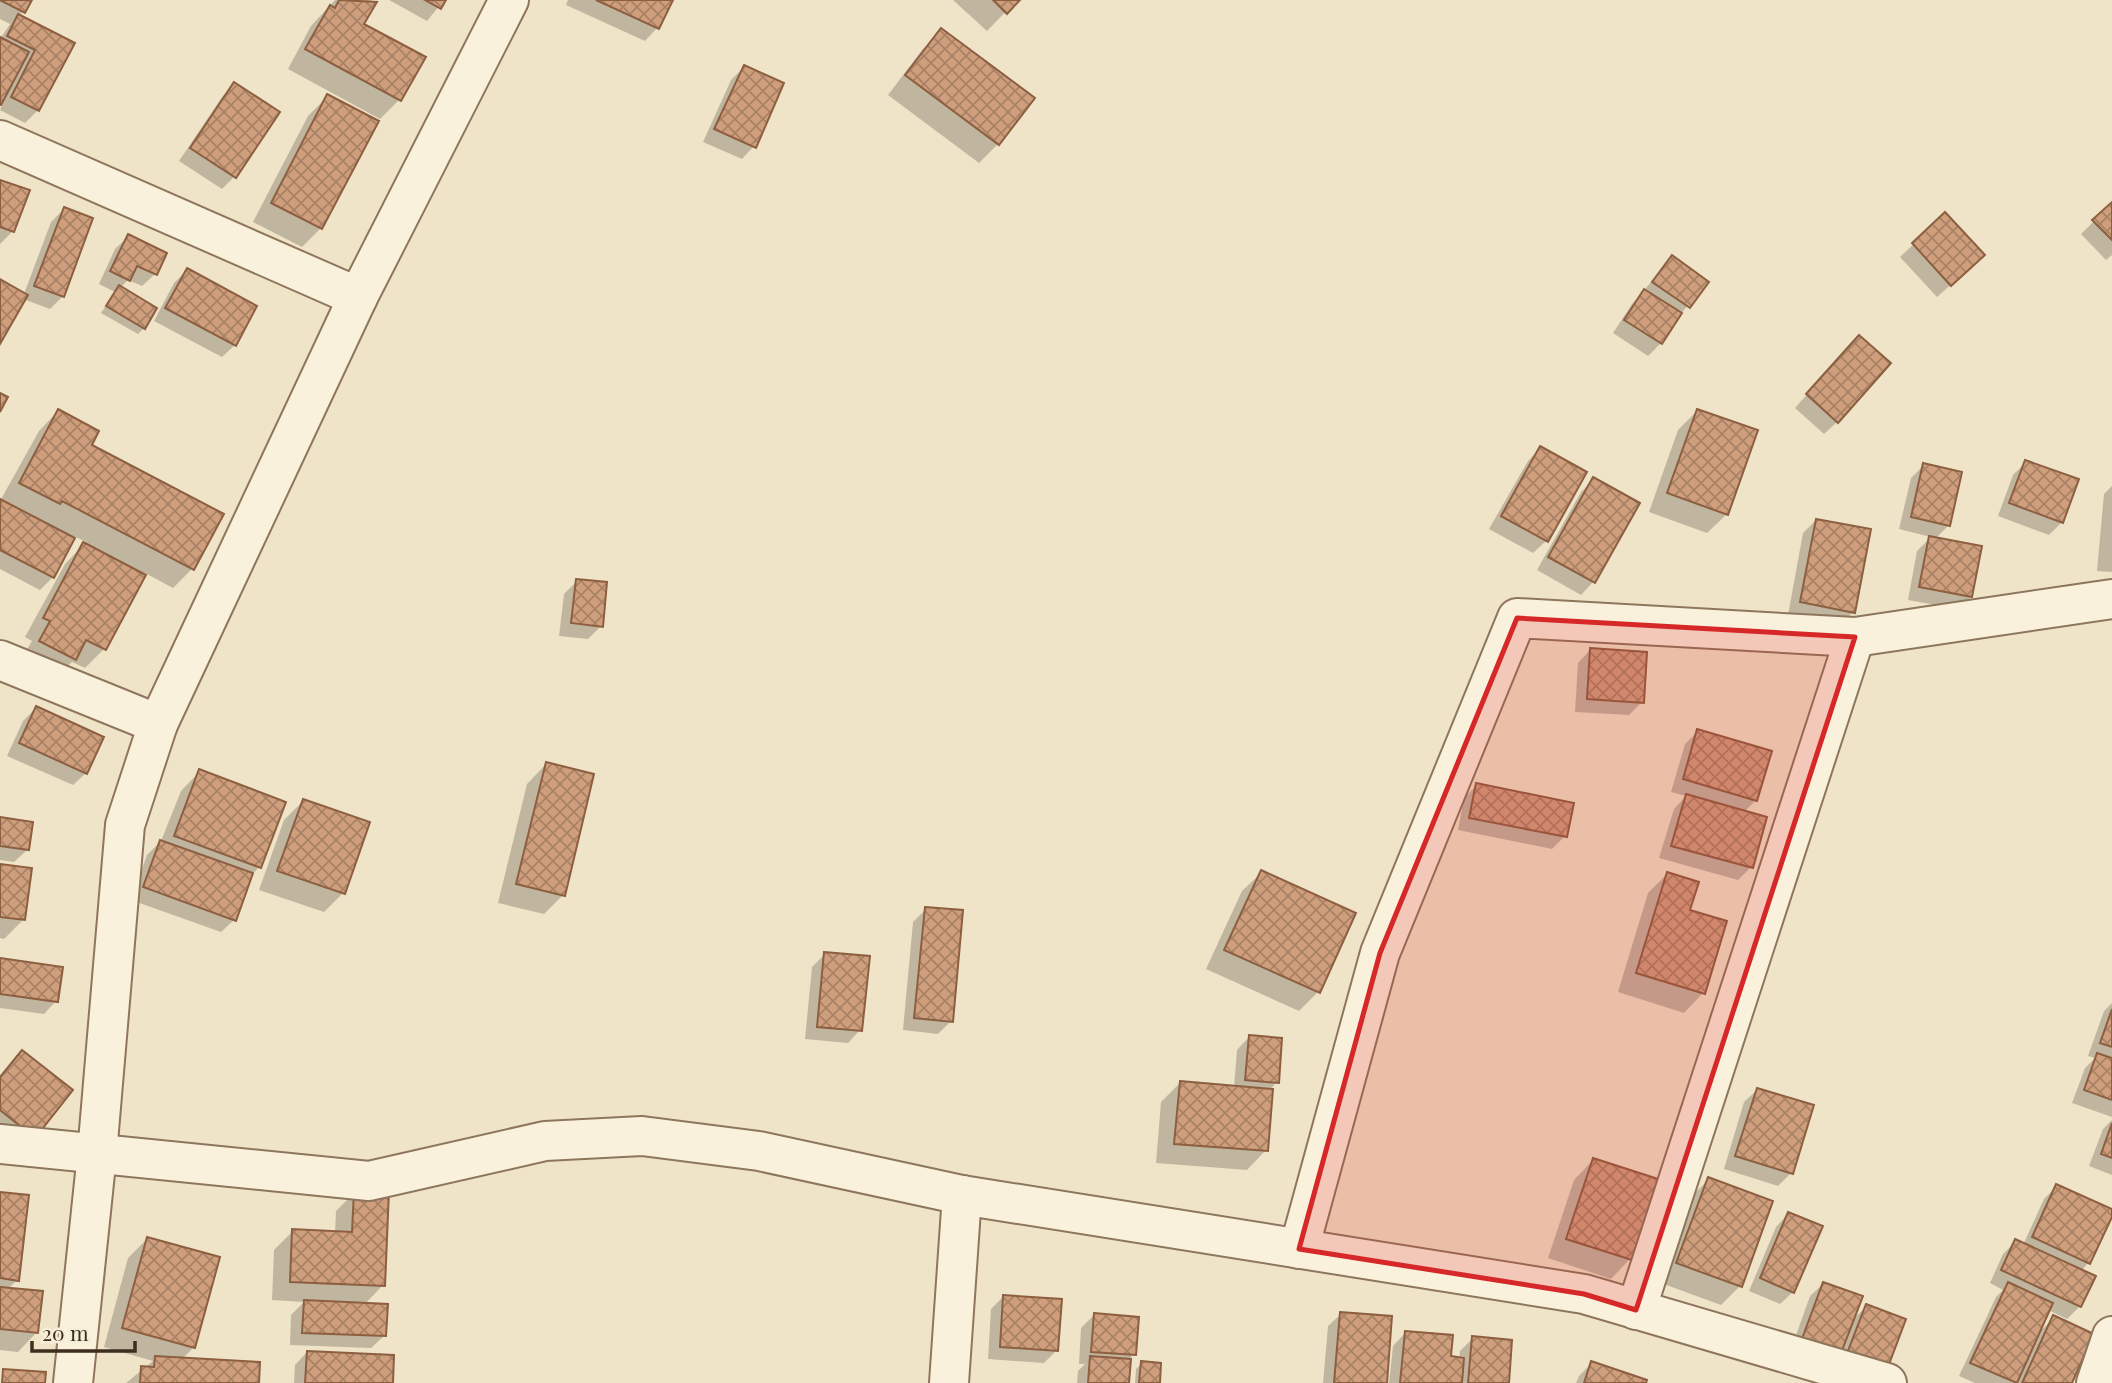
<svg xmlns="http://www.w3.org/2000/svg" width="2112" height="1383" font-family="'Playfair Display',serif">
	<style>
		.shadow { fill: #0003 }
		.building { fill: url(#building-cross-hatch); stroke: #8d5f41; stroke-width: 2 }
		.lines { fill: none; stroke-linecap: round; stroke-linejoin: round }
		.minor-casing { stroke: #8d765c; stroke-width: 42 }
		.minor { stroke: #faf1dc; stroke-width: 38 }
		.marked { fill: #d62828; fill-opacity: 0.2; stroke: #d62828; stroke-width: 5; stroke-linejoin: round }
	</style>
	<defs>
		<pattern id="building-cross-hatch" width="8" height="8" patternUnits="userSpaceOnUse" patternTransform="scale(1.75)"><rect width="8" height="8" fill="#cf9f7d"/><path d="M0 0l8 8M0 8l8-8" fill="none" stroke="#a98266"/></pattern>
	</defs>
	<rect width="100%" height="100%" fill="#f0e4c8"/>
	<g class="shadow">
		<polygon points="0,0 30,0 19,17 72,44 38,110 25,123 0,110 4,100 0,103 0,39 10,24 0,19"/>
		<polygon points="335,0 370,0 374,2 362,24 399,100 380,119 288,69 311,26"/>
		<polygon points="389,0 444,0 427,21"/>
		<polygon points="568,0 671,0 657,28 645,41 566,5"/>
		<polygon points="953,0 1017,0 987,31"/>
		<polygon points="941,31 998,144 979,163 888,95 922,50"/>
		<polygon points="744,67 754,146 742,159 703,142 731,80"/>
		<polygon points="235,84 234,177 222,189 179,161 222,97"/>
		<polygon points="328,96 321,228 302,247 253,222 308,116"/>
		<polygon points="0,183 13,231 0,244"/>
		<polygon points="2112,204 2112,255 2106,260 2081,234"/>
		<polygon points="64,209 63,296 50,309 23,299 0,340 0,281 24,294 51,222"/>
		<polygon points="1945,215 1970,268 1937,297 1900,257"/>
		<polygon points="128,237 155,274 142,286 128,280 120,288 144,328 138,334 101,313 115,292 99,284 115,249"/>
		<polygon points="1672,258 1706,282 1677,319 1661,343 1648,356 1613,333 1632,304"/>
		<polygon points="187,270 235,345 222,357 154,321 174,283"/>
		<polygon points="1846,350 1837,422 1824,434 1795,408"/>
		<polygon points="58,411 192,569 173,588 145,573 104,649 85,668 72,662 55,678 21,660 32,641 25,637 65,564 86,542 74,536 53,577 40,590 0,569 0,501 39,431"/>
		<polygon points="1697,411 1727,514 1707,533 1649,512 1678,430"/>
		<polygon points="1540,448 1546,541 1533,553 1489,529 1528,461"/>
		<polygon points="2026,462 2062,522 2049,535 1998,516 2013,475"/>
		<polygon points="1924,465 1949,525 1935,539 1971,597 1958,609 1908,600 1917,551 1931,537 1899,529 1911,478"/>
		<polygon points="1594,479 1593,582 1581,595 1537,570 1581,492"/>
		<polygon points="2112,486 2112,572 2097,571 2104,494"/>
		<polygon points="1816,520 1853,612 1840,625 1788,615 1803,533"/>
		<polygon points="577,581 601,626 588,639 559,636 564,594"/>
		<polygon points="1590,650 1642,702 1629,715 1575,712 1578,663"/>
		<polygon points="36,708 86,773 73,785 7,756 23,721"/>
		<polygon points="1698,731 1756,800 1744,812 1751,867 1738,880 1659,858 1674,809 1686,796 1671,792 1685,744"/>
		<polygon points="546,764 563,895 544,914 498,903 527,784"/>
		<polygon points="200,771 259,867 249,878 234,920 221,932 131,900 147,855 161,841 181,791"/>
		<polygon points="1477,785 1565,836 1552,849 1458,830 1464,798"/>
		<polygon points="303,801 343,893 324,912 259,890 284,820"/>
		<polygon points="0,819 27,850 14,862 0,860"/>
		<polygon points="0,866 23,920 4,939 0,938"/>
		<polygon points="1262,872 1318,992 1299,1011 1206,969 1242,891"/>
		<polygon points="1667,874 1688,911 1703,993 1684,1013 1618,992 1648,893"/>
		<polygon points="926,909 951,1021 938,1034 903,1030 913,922"/>
		<polygon points="825,954 860,1030 848,1043 805,1039 812,967"/>
		<polygon points="0,960 56,1001 44,1014 0,1008"/>
		<polygon points="2112,1003 2112,1117 2072,1103 2085,1068 2095,1058 2088,1056 2104,1011"/>
		<polygon points="1249,1037 1277,1082 1271,1088 1266,1150 1247,1170 1156,1163 1161,1102 1180,1083 1234,1087 1237,1050"/>
		<polygon points="22,1052 34,1137 0,1133 0,1077"/>
		<polygon points="1757,1090 1791,1173 1778,1186 1724,1169 1744,1102"/>
		<polygon points="2112,1120 2112,1175 2089,1166 2103,1129"/>
		<polygon points="1593,1160 1630,1259 1611,1279 1548,1258 1574,1180"/>
		<polygon points="1708,1180 1740,1286 1721,1305 1658,1282 1689,1199"/>
		<polygon points="2057,1186 2112,1211 2088,1263 2081,1271 2080,1306 2067,1319 2048,1310 2038,1333 2054,1318 2070,1383 2017,1383 2017,1380 2015,1383 1975,1383 1959,1376 1996,1297 2003,1290 1990,1283 2003,1254 2016,1241 2023,1245 2044,1199"/>
		<polygon points="355,1192 383,1285 364,1305 384,1336 371,1348 290,1345 291,1315 304,1302 272,1300 274,1250 293,1231 335,1233 336,1211"/>
		<polygon points="0,1194 17,1280 8,1289 37,1332 18,1352 0,1350"/>
		<polygon points="1788,1214 1793,1292 1780,1304 1749,1291 1776,1227"/>
		<polygon points="147,1239 194,1347 182,1359 257,1383 126,1383 153,1361 104,1347 128,1258"/>
		<polygon points="1823,1284 1851,1321 1867,1306 1887,1366 1790,1352 1810,1296"/>
		<polygon points="1004,1296 1057,1350 1044,1363 988,1359 991,1309"/>
		<polygon points="1341,1314 1385,1383 1323,1383 1328,1326"/>
		<polygon points="1094,1315 1134,1354 1129,1359 1127,1383 1077,1383 1078,1371 1085,1364 1079,1364 1081,1328"/>
		<polygon points="1405,1333 1449,1358 1459,1359 1460,1351 1473,1338 1507,1383 1389,1383 1393,1346"/>
		<polygon points="307,1352 391,1383 294,1383 295,1365"/>
		<polygon points="1142,1363 1158,1383 1135,1383 1136,1369"/>
		<polygon points="1592,1363 1644,1383 1576,1383 1579,1376"/>
	</g>
	<g class="building">
		<polygon points="0,0 32,0 25,13"/>
		<polygon points="339,0 377,2 364,24 426,57 401,101 305,49 330,5 335,8"/>
		<polygon points="425,0 446,0 441,9"/>
		<polygon points="596,0 673,0 659,29"/>
		<polygon points="993,0 1020,0 1007,14"/>
		<polygon points="18,14 75,43 39,111 11,97 35,50 7,36"/>
		<polygon points="941,28 1035,98 999,145 905,75"/>
		<polygon points="0,37 29,52 1,105 0,105"/>
		<polygon points="744,65 784,83 756,148 714,129"/>
		<polygon points="234,82 280,112 236,178 190,148"/>
		<polygon points="327,94 379,121 322,229 271,203"/>
		<polygon points="0,180 30,190 14,232 0,227"/>
		<polygon points="2112,202 2112,240 2092,220"/>
		<polygon points="64,207 93,218 64,297 34,286"/>
		<polygon points="1945,212 1985,255 1951,286 1912,243"/>
		<polygon points="128,234 167,253 157,275 137,266 130,281 110,271"/>
		<polygon points="1672,255 1709,282 1690,308 1652,282"/>
		<polygon points="187,268 257,306 236,346 165,308"/>
		<polygon points="0,279 28,295 0,344"/>
		<polygon points="119,285 157,308 145,329 106,306"/>
		<polygon points="1644,289 1682,313 1662,344 1624,320"/>
		<polygon points="1859,335 1891,363 1838,423 1806,394"/>
		<polygon points="0,393 8,397 0,412"/>
		<polygon points="58,409 99,431 92,445 224,514 194,570 62,501 60,504 19,483"/>
		<polygon points="1697,409 1758,430 1728,515 1667,493"/>
		<polygon points="1540,446 1587,472 1548,542 1501,516"/>
		<polygon points="2025,460 2079,479 2063,523 2009,503"/>
		<polygon points="1923,463 1962,472 1950,526 1911,517"/>
		<polygon points="1593,477 1640,503 1595,583 1548,557"/>
		<polygon points="0,499 75,538 54,578 0,550"/>
		<polygon points="1816,519 1871,529 1855,613 1800,602"/>
		<polygon points="1929,536 1982,546 1972,597 1919,587"/>
		<polygon points="83,542 146,575 106,650 86,640 76,660 39,641 50,621 43,618"/>
		<polygon points="576,579 607,582 603,627 571,623"/>
		<polygon points="1590,648 1647,652 1644,703 1587,699"/>
		<polygon points="36,706 104,737 87,774 19,743"/>
		<polygon points="1697,729 1772,751 1757,801 1683,779"/>
		<polygon points="546,762 594,774 565,896 516,884"/>
		<polygon points="199,769 286,802 261,868 174,836"/>
		<polygon points="1476,783 1574,803 1567,837 1469,818"/>
		<polygon points="1686,794 1767,817 1753,868 1671,846"/>
		<polygon points="303,799 370,822 345,894 277,871"/>
		<polygon points="0,817 33,822 29,850 0,846"/>
		<polygon points="160,840 253,873 236,921 143,887"/>
		<polygon points="0,864 32,868 25,920 0,917"/>
		<polygon points="1261,870 1356,913 1320,993 1224,950"/>
		<polygon points="1667,872 1699,882 1690,910 1727,921 1705,994 1636,973"/>
		<polygon points="925,907 963,910 953,1022 914,1018"/>
		<polygon points="824,952 870,956 862,1031 817,1027"/>
		<polygon points="0,958 63,967 58,1002 0,994"/>
		<polygon points="2112,1009 2112,1047 2100,1043"/>
		<polygon points="1249,1035 1282,1038 1279,1083 1245,1080"/>
		<polygon points="22,1050 73,1090 35,1138 0,1110 0,1077"/>
		<polygon points="2097,1053 2112,1058 2112,1100 2084,1090"/>
		<polygon points="1180,1081 1273,1089 1268,1151 1174,1144"/>
		<polygon points="1757,1088 1814,1105 1793,1174 1735,1156"/>
		<polygon points="2112,1123 2112,1158 2101,1154"/>
		<polygon points="1593,1158 1658,1179 1632,1260 1566,1239"/>
		<polygon points="1708,1177 1773,1201 1742,1287 1676,1263"/>
		<polygon points="2056,1184 2112,1209 2112,1217 2090,1264 2032,1237"/>
		<polygon points="354,1190 389,1191 385,1286 290,1282 292,1229 352,1232"/>
		<polygon points="0,1192 29,1195 19,1281 0,1278"/>
		<polygon points="1788,1212 1823,1226 1794,1293 1760,1278"/>
		<polygon points="147,1237 220,1257 195,1348 122,1328"/>
		<polygon points="2015,1239 2096,1276 2081,1307 2001,1270"/>
		<polygon points="1823,1282 1863,1296 1841,1353 1802,1339"/>
		<polygon points="2008,1282 2053,1303 2017,1383 1970,1363"/>
		<polygon points="0,1287 43,1291 38,1333 0,1329"/>
		<polygon points="1003,1295 1062,1299 1058,1351 1000,1347"/>
		<polygon points="304,1300 388,1304 386,1336 302,1333"/>
		<polygon points="1866,1304 1906,1319 1888,1367 1848,1351"/>
		<polygon points="1340,1312 1392,1316 1387,1383 1334,1383"/>
		<polygon points="1094,1313 1139,1317 1136,1355 1091,1352"/>
		<polygon points="2053,1315 2094,1334 2072,1383 2022,1383"/>
		<polygon points="1405,1331 1453,1335 1451,1356 1464,1358 1462,1383 1400,1383"/>
		<polygon points="1472,1336 1512,1340 1509,1383 1468,1383"/>
		<polygon points="307,1351 394,1355 393,1383 305,1383"/>
		<polygon points="155,1356 260,1362 259,1383 140,1383 141,1366 154,1367"/>
		<polygon points="1090,1356 1131,1359 1129,1383 1088,1383"/>
		<polygon points="1141,1361 1161,1363 1160,1383 1139,1383"/>
		<polygon points="1591,1361 1647,1380 1646,1383 1584,1383"/>
		<polygon points="3,1369 46,1372 45,1383 2,1383"/>
	</g>
	<g class="lines">
		<defs>
			<g id="minor">
				<polyline points="0,140 358,297"/>
				<polyline points="0,660 158,724"/>
				<polyline points="0,1144 369,1181 545,1141 642,1136 759,1151 962,1195 1584,1294 1887,1383"/>
				<polyline points="1299,1249 1380,953 1517,618 1855,637 2112,599"/>
				<polyline points="1636,1310 1855,637"/>
				<polyline points="73,1383 97,1154 125,825 158,724 358,297 509,0"/>
				<polyline points="949,1383 962,1195"/>
				<polyline points="2096,1383 2112,1336"/>
			</g>
		</defs>
		<use href="#minor" class="minor-casing"/>
		<use href="#minor" class="minor"/>
	</g>
	<path class="marked" d="M1517,618L1855,637L1636,1310L1584,1294L1299,1249L1380,953Z"/>
	<path d="M32 1341v10h103v-10" fill="none" stroke="#3d2e20" stroke-width="3.5"/>
	<text x="42" y="1341" font-size="21" fill="#3d2e20" stroke="#f7eed8" stroke-width="5" paint-order="stroke">20 m</text>
</svg>
